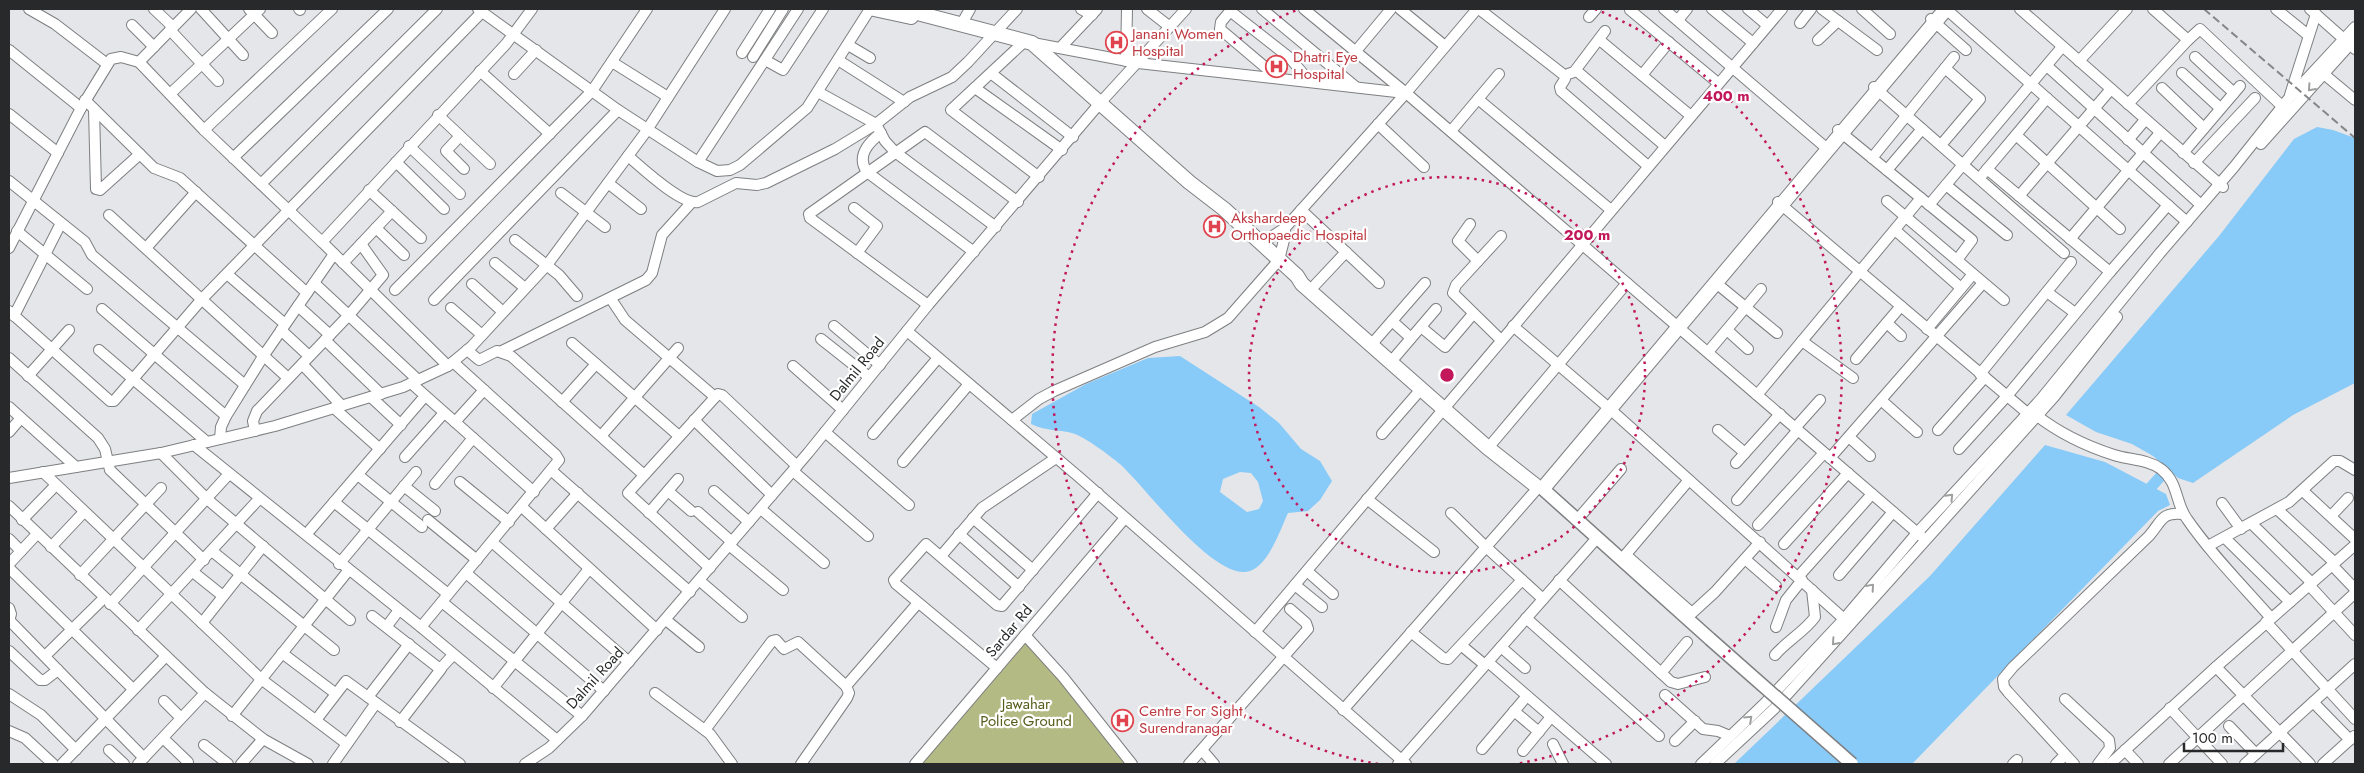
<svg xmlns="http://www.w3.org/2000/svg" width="2364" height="773" font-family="Jost,sans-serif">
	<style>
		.green { fill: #b4ba84 }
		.water { fill: #88caf8; fill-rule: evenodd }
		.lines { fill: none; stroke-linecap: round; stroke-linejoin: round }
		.river { stroke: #88caf8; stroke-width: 11 }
		.minor-casing { stroke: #7d7f81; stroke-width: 12 }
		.major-casing { stroke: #7d7f81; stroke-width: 15 }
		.highway-casing { stroke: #7d7f81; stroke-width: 16 }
		.minor { stroke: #fff; stroke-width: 10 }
		.major { stroke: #fff; stroke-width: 12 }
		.highway { stroke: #fff; stroke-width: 14 }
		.rail { stroke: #858688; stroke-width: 2; stroke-dasharray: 8 4; stroke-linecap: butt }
		.major-bridge-casing { stroke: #7d7f81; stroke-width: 15; stroke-linecap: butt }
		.major-bridge { stroke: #fff; stroke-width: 12 }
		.oneway { stroke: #9e9f9f }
		.ring { fill: none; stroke: #c2185b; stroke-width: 2.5; stroke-dasharray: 2.5 5 }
		.labels { text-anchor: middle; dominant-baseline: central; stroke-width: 4.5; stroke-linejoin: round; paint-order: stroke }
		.health-label { font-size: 15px; fill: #be3a42; stroke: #fff; text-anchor: start }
		.street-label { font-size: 15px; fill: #28292a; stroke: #fff }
		.park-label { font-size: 15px; fill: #585c1a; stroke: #fff }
		.centre { fill: #c2185b; stroke: #fff; stroke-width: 2.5 }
		.ring-label { font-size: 15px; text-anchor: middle; font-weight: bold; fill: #c2185b; stroke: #fff; stroke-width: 4.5; stroke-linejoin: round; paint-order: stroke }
	</style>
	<rect width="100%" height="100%" fill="#e5e6e9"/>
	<polygon class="green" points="1025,635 1131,764 915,764"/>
	<g class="water">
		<polygon points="2317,127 2333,130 2355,138 2355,383 2293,415 2193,483 2178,478 2153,456 2132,444 2096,432 2066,415 2219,236 2294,139"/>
		<path d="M1180,356L1259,407L1279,423L1301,449L1320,461L1332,481L1320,500L1308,511L1288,513C1280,530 1267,571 1245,572C1209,574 1146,488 1120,464C1110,456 1088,439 1075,434C1062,429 1047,432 1031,424L1032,414L1086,384L1148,358ZM1240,472L1251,473L1258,482L1263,501L1259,509L1247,512L1220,492L1223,479Z"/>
		<polygon points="2045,445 2105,462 2166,494 2170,505 2158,511 1912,764 1734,764 1930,576"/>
	</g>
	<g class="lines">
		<polyline class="river" points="2141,498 2171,465"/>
		<defs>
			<g id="minor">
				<polyline points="29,9 55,24 107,64"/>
				<polyline points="154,9 173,27"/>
				<polyline points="201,9 243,55"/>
				<polyline points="249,9 272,33"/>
				<polyline points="299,9 300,10"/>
				<polyline points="478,9 618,110 698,162 717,171 730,170 740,165 807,108 870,9"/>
				<polyline points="1081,9 1092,15"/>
				<polyline points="1147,9 1170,27"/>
				<polyline points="1232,9 1221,22 1220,29 1278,78"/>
				<polyline points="1262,9 1356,87"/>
				<polyline points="1304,9 1406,93 1921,536"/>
				<polyline points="1400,9 1445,46"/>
				<polyline points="1479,9 1564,75 1565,79 1560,87 1561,91 1648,166"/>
				<polyline points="1664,9 1824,146"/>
				<polyline points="1712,9 1753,43"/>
				<polyline points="1748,9 1767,25"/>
				<polyline points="1822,9 1877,50"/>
				<polyline points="1862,9 1890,34"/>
				<polyline points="1946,9 2187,222"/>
				<polyline points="2020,9 2223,187"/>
				<polyline points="2153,9 2188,40"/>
				<polyline points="2276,9 2308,35"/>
				<polyline points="2310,9 2355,49"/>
				<polyline points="1630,10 1718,83"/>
				<polyline points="1230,11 1290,58 1310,82"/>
				<polyline points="1589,17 1596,9"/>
				<polyline points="1931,19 1966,50"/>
				<polyline points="1678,20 1687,9"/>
				<polyline points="1800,23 1811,9"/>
				<polyline points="132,25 154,47"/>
				<polyline points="961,25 970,9"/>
				<polyline points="170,30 218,81"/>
				<polyline points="1026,40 951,110 1039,177"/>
				<polyline points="1818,40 1838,21"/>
				<polyline points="1602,42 1691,116"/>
				<polyline points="1033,43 1138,63 1405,93"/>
				<polyline points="848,45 870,58"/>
				<polyline points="1060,48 1097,9"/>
				<polyline points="9,50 81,108"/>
				<polyline points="1356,51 1391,9"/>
				<polyline points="742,53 770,9"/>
				<polyline points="753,57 783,9"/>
				<polyline points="2195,57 2234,93"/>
				<polyline points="765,60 783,70 823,9"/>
				<polyline points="838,60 904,102"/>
				<polyline points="1126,61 1127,9"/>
				<polyline points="2079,61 2127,9"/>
				<polyline points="139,62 204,130 322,242 506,44 532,9"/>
				<polyline points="612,62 668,97"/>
				<polyline points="2047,66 2201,205"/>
				<polyline points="2319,70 2355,100"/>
				<polyline points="480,71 550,134"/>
				<polyline points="1578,72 1665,146"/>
				<polyline points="2182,73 2220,108"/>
				<polyline points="514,74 536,50"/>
				<polyline points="992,74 1073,137"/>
				<polyline points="1568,74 1574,72 1605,31"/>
				<polyline points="1642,75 1669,42"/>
				<polyline points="1874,87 2064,253"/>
				<polyline points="975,88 1062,150"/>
				<polyline points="2162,88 2204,128"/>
				<polyline points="818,92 876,124 885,141 895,152 996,227"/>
				<polyline points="170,94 260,9"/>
				<polyline points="2290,95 2316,14"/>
				<polyline points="1478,99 1611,210"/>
				<polyline points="85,100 154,168 180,178 307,293"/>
				<polyline points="2128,104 2188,40 2200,29 2283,107"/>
				<polyline points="94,109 96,189 100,190 140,154"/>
				<polyline points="9,114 58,153"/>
				<polyline points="438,115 490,164"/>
				<polyline points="1378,124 1424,167"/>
				<polyline points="204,130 332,9"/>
				<polyline points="1838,130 1972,240 1957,260"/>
				<polyline points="1451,131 1499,74"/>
				<path d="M881,133C868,143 856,156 867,172L974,252"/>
				<polyline points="2016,135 2120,229"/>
				<polyline points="460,136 446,151 464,169"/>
				<polyline points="2128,140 2145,120"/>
				<polyline points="2261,144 2355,39"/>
				<polyline points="1941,145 1980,99 1945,68"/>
				<polyline points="409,146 460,194"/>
				<polyline points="2183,153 2240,86"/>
				<path d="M628,156C641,167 681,205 698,202L736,183L757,185L766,183L835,149L876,124L910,97L952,77L968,62L1017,9"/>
				<polyline points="233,158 388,9"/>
				<polyline points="1872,158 1954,57"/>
				<polyline points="396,162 444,209"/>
				<polyline points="698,162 798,9"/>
				<polyline points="2194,163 2255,98"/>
				<polyline points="1987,169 2110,272 2168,205"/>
				<polyline points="1887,170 1922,129"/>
				<polyline points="1983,174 2047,98"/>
				<polyline points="9,181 85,242 92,255 245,385"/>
				<polyline points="608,183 641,209"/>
				<polyline points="261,184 437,9"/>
				<polyline points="1946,185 2007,235"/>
				<polyline points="369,190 421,238"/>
				<polyline points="561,193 605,227"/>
				<polyline points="2019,196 2111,89"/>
				<polyline points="1887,201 2004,300"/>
				<polyline points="1778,202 2032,417"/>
				<polyline points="1929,205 2062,47"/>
				<polyline points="854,208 877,226 857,253"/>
				<polyline points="1301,210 1379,283"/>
				<polyline points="109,215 288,378"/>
				<polyline points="1470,224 1458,241 1478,261"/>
				<polyline points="376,228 404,255"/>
				<polyline points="1895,230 1961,288"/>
				<polyline points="17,231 87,289"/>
				<polyline points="1501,236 1456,285 1453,293 1501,340"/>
				<polyline points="2070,239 2160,133"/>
				<polyline points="515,240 559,275 577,296"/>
				<polyline points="322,242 448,366"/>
				<polyline points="1260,244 1285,228 1406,93 1477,9"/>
				<polyline points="9,248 81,108 111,59 121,57 139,62 191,9"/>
				<polyline points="146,248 196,192"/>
				<polyline points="343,263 392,211"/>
				<polyline points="495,263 525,288"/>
				<polyline points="227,274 285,324"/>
				<polyline points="314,283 418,380"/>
				<polyline points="1716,283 1777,333"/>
				<polyline points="472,284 503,312"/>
				<polyline points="1315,285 1346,252"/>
				<polyline points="395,290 592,91 647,9"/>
				<polyline points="2047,292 2075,313"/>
				<polyline points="611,299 625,320 715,397"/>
				<polyline points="434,300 618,110"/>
				<polyline points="928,305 810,218 809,214 925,132 1018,202"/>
				<polyline points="298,306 330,335"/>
				<polyline points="451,308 482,335"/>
				<polyline points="102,309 226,416"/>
				<polyline points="9,311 110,401 114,401 202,299 482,12"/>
				<polyline points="14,316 61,223"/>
				<polyline points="1392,321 1411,338"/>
				<polyline points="1887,323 1901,336"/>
				<polyline points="834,326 880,365"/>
				<polyline points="1513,326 1610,409 1844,619"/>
				<polyline points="1421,327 1445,347 1473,314"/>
				<polyline points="1927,329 1973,274"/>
				<polyline points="281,330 309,356"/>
				<polyline points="1727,330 1748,349"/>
				<polyline points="907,331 1079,477 1406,764"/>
				<polyline points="821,339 869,377"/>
				<polyline points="325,340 381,394"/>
				<polyline points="1802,341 1853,378"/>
				<polyline points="572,343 679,436"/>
				<polyline points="1371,345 1425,283"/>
				<polyline points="99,350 207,442"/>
				<polyline points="467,350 479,360 497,351 511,356 644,475"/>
				<polyline points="502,351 646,280 652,273 662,235 691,203"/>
				<polyline points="1708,352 1761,289"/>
				<polyline points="1395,357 1436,309"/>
				<polyline points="9,358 98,438 105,449 110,470 204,560"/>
				<polyline points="1856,359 1901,306"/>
				<polyline points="302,364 342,406"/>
				<polyline points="793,366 843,410"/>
				<polyline points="1980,374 2071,262"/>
				<polyline points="28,376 69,330"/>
				<polyline points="411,383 534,492"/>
				<polyline points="1757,395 1921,198"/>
				<polyline points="371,397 401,425"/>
				<polyline points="1881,400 1917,432"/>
				<polyline points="562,402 596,364"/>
				<polyline points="9,407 76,467"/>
				<polyline points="334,408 380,449"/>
				<path d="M2036,415C2059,433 2086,446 2114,455C2130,460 2147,459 2161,469C2179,483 2175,503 2187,519C2211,554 2243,586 2271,618"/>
				<polyline points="694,420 772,495"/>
				<polyline points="1012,420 1039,399 1054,391 1155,347 1205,332 1228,318 1279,260 1285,236 1285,228"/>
				<polyline points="455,422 484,390"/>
				<polyline points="1795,428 1820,400"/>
				<polyline points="1718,430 1745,453"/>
				<polyline points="1938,430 1985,377"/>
				<polyline points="255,431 253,421 257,411 349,315 383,275 361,244"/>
				<polyline points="9,432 21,418"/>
				<polyline points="825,432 909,505"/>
				<polyline points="873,434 938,358"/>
				<polyline points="1382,434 1422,388"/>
				<polyline points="601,436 678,348"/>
				<polyline points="1849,437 1870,456"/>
				<polyline points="220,439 221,427 226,416 264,355 334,254"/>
				<polyline points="194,445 421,627 557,740"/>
				<polyline points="1488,448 1627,283"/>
				<polyline points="1959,449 2007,396 2110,272"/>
				<polyline points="161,453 207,499 350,620"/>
				<polyline points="405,457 444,413"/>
				<polyline points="1830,458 1983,283"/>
				<polyline points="903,462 969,384"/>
				<polyline points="1736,463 1780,414"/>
				<polyline points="552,471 690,592"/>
				<polyline points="793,471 868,536"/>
				<polyline points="43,472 261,679 347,744"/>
				<polyline points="358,475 422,527"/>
				<polyline points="9,478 161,453 275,426 403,387 448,366 472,346 547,265 645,133 725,9"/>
				<polyline points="460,482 509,522"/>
				<polyline points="435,484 473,438"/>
				<polyline points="404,486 435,511"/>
				<polyline points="668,491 691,511"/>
				<polyline points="714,491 749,522"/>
				<polyline points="2303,491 2355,539"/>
				<polyline points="1367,499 1434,552"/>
				<polyline points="1737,500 1798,430"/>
				<polyline points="334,502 448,594"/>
				<polyline points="2222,503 2241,529"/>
				<polyline points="9,506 205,693 263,739 308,764"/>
				<polyline points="522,507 657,630"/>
				<polyline points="761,509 824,563"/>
				<polyline points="2277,509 2335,563"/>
				<polyline points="698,512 732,542"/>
				<polyline points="649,513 678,479"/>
				<polyline points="1451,513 1486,547 1543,599"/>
				<polyline points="2331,516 2348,498"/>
				<polyline points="973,518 1033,570"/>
				<polyline points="22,520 56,485"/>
				<polyline points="428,520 477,560"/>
				<polyline points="1577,520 1621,469"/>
				<polyline points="2251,523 2312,583"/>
				<polyline points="1758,525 1824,453"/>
				<polyline points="546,529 578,493"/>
				<polyline points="310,530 425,396"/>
				<polyline points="959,534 1019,587"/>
				<polyline points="2225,538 2290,602"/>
				<polyline points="9,539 21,551"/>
				<polyline points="492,542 629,662"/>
				<polyline points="1784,544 1848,473"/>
				<polyline points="730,546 783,590"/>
				<polyline points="2208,546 2289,502 2334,461 2340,461 2355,470"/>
				<polyline points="51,547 84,512"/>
				<polyline points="212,551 334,650"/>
				<polyline points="1626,555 1692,613 1715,592 1760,542"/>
				<polyline points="941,556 982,508 1056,458"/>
				<polyline points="1622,559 1689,480"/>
				<polyline points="1745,559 1776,586"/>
				<polyline points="9,564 37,534"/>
				<polyline points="339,564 416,472"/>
				<polyline points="2332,565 2355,589"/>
				<polyline points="9,568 133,689"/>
				<polyline points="710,568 628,493 718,394 722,395 797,466"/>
				<polyline points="1307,571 1333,594"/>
				<polyline points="193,572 223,596"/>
				<polyline points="466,573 604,691"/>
				<polyline points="80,575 161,488"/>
				<polyline points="1839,575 1893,512"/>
				<polyline points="1798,577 1872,494"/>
				<polyline points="1559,580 1671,682 1678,684 1705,677"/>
				<polyline points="700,581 742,617"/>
				<polyline points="1295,585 1322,607"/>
				<polyline points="2309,585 2355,635"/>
				<polyline points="442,602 582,716"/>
				<polyline points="110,604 229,474"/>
				<polyline points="9,608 11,614 9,621"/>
				<polyline points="372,616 440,669 453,655"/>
				<polyline points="1526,618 1659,736"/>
				<polyline points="9,620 144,758"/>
				<polyline points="666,620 699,647"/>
				<polyline points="2266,622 2355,719"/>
				<polyline points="202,623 263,546"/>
				<polyline points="387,626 399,610"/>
				<polyline points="421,627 559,460 556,455 453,362"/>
				<polyline points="1776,627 1786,600 1802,580"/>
				<polyline points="138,630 259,499"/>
				<polyline points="1255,632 1782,9"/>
				<polyline points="1411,632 1443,658 1448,659 1522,580"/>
				<polyline points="1025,635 1063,677 1132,764"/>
				<polyline points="1462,646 1485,665"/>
				<polyline points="1501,647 1525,668"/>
				<polyline points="9,651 40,680 45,680 58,670"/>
				<polyline points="282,653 335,693"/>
				<path d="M1775,655C1787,641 1804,632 1815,617L1812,590"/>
				<polyline points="45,656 104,598"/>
				<polyline points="1488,662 1606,764"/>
				<polyline points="2216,667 2310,764"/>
				<polyline points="997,668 896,584 894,580 926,544 997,605 1002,606 1098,493"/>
				<polyline points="1661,673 1687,642"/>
				<polyline points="493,688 589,569"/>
				<polyline points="655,693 710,734 732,764"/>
				<polyline points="9,694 41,715 76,750"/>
				<polyline points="1665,695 1703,729 1718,731 1730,736"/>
				<polyline points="368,697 409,644"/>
				<polyline points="2065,699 2109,740 2110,748 2098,764"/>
				<polyline points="164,701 181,718"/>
				<polyline points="2313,702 2350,740"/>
				<polyline points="2170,708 2222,764"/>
				<polyline points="1343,710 1536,490"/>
				<polyline points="1514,711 1539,732"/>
				<polyline points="232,716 348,571"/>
				<polyline points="316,720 346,681 460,764"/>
				<polyline points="400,722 441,669"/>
				<polyline points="2229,726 2256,754"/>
				<polyline points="705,730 772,641 776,640 784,649 798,642 846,686 918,603"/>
				<polyline points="9,731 25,738 53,764"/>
				<polyline points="163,738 188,762"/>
				<polyline points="1675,741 1695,721"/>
				<polyline points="1553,744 1563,764"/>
				<polyline points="204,745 228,764"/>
				<polyline points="1482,749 1527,696"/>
				<polyline points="109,750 124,764"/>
				<polyline points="1202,750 1214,764"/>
				<polyline points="2125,750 2138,764"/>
				<polyline points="1523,751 1551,717"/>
				<polyline points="62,764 166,656"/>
				<polyline points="138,764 205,693"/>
				<polyline points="241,764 263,739"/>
				<polyline points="333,764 376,703"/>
				<polyline points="525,764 549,748 582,716 808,453 928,305 1100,103 1186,9"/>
				<polyline points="801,764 847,698 849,693 846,686"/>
				<polyline points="915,764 1125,518"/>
				<polyline points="1189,764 1308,629 1306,623 1290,609"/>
				<polyline points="1398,764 1597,538"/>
				<polyline points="1701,764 1766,702 1844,619 1917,533 2041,399 2160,253 2234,167 2289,98 2355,27"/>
				<polyline points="1715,764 1775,708 1795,686 2054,397 2117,317"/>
				<polyline points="2013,764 2017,760"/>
				<polyline points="2056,764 2065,755"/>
				<path d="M2074,764L2008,692L2004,687L2003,679L2013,667L2149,536C2162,521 2161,512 2183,514"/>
				<polyline points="2110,764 2216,667 2355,545"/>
				<polyline points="2169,764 2355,593"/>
				<polyline points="2245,764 2355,664"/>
				<polyline points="2323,764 2354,736"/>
			</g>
			<polyline id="major" points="1544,490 1710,639"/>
			<g id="highway">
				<polyline points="874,9 911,17"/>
				<polyline points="902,9 1032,43 1189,182 1224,209 1297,276 1302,284 1488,448 1535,485"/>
				<polyline points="1545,486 1946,9"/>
			</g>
		</defs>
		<use href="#minor" class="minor-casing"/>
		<use href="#major" class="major-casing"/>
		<use href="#highway" class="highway-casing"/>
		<use href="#minor" class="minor"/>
		<use href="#major" class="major"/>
		<use href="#highway" class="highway"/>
		<polyline class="rail" points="2204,9 2355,138"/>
		<defs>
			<polyline id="major-bridge" points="1710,639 1852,764"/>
		</defs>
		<use href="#major-bridge" class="major-bridge-casing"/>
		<use href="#major-bridge" class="major-bridge"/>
	</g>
	<defs><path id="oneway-chevron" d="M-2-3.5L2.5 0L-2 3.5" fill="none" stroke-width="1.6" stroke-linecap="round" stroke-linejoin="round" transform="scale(1.25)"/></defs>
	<g class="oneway">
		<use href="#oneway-chevron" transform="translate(2311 88) rotate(132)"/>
		<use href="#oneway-chevron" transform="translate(1950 497) rotate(-47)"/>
		<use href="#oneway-chevron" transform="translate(1871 587) rotate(-49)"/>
		<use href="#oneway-chevron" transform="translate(1835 642) rotate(132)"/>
		<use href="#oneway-chevron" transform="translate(1749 719) rotate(-43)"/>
	</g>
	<g class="ring">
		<circle cx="1447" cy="375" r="198"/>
		<path d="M1378 764A395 395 0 0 1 1299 9M1595 9A395 395 0 0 1 1516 764"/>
	</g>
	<defs>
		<symbol id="hospital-ring" viewBox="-11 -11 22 22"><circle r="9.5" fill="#fff" stroke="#e0444e" stroke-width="1.5"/><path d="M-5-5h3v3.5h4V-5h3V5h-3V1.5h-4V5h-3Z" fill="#e0444e"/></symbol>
	</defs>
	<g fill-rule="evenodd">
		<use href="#hospital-ring" x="1104" y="30" width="25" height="25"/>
		<use href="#hospital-ring" x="1264" y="54" width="25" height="25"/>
		<use href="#hospital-ring" x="1202" y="214" width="25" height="25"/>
		<use href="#hospital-ring" x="1110" y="708" width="25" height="25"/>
	</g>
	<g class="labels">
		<g class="health-label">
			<text x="1132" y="34">Janani Women<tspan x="1132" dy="17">Hospital</tspan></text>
			<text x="1293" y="57">Dhatri Eye<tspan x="1293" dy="17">Hospital</tspan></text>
			<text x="1231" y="218">Akshardeep<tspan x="1231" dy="17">Orthopaedic Hospital</tspan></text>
			<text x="1139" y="711">Centre For Sight,<tspan x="1139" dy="17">Surendranagar</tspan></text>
		</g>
		<g class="street-label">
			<text transform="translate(857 369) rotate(-51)">Dalmil Road</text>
			<text transform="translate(1009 631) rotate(-50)">Sardar Rd</text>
			<text transform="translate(595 678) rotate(-48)">Dalmil Road</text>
		</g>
		<g class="park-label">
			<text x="1026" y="704">Jawahar<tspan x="1026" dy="17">Police Ground</tspan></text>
		</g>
	</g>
	<circle cx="1447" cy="375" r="8" class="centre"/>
	<g class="ring-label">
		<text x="1726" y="101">400 m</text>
		<text x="1587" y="240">200 m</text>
	</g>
	<rect width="2364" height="773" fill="none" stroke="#28292a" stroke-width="20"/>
	<path d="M2184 743v8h99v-8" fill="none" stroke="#28292a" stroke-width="2.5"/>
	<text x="2192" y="743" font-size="15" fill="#28292a" stroke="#ffffff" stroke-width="4" paint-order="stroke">100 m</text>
</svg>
